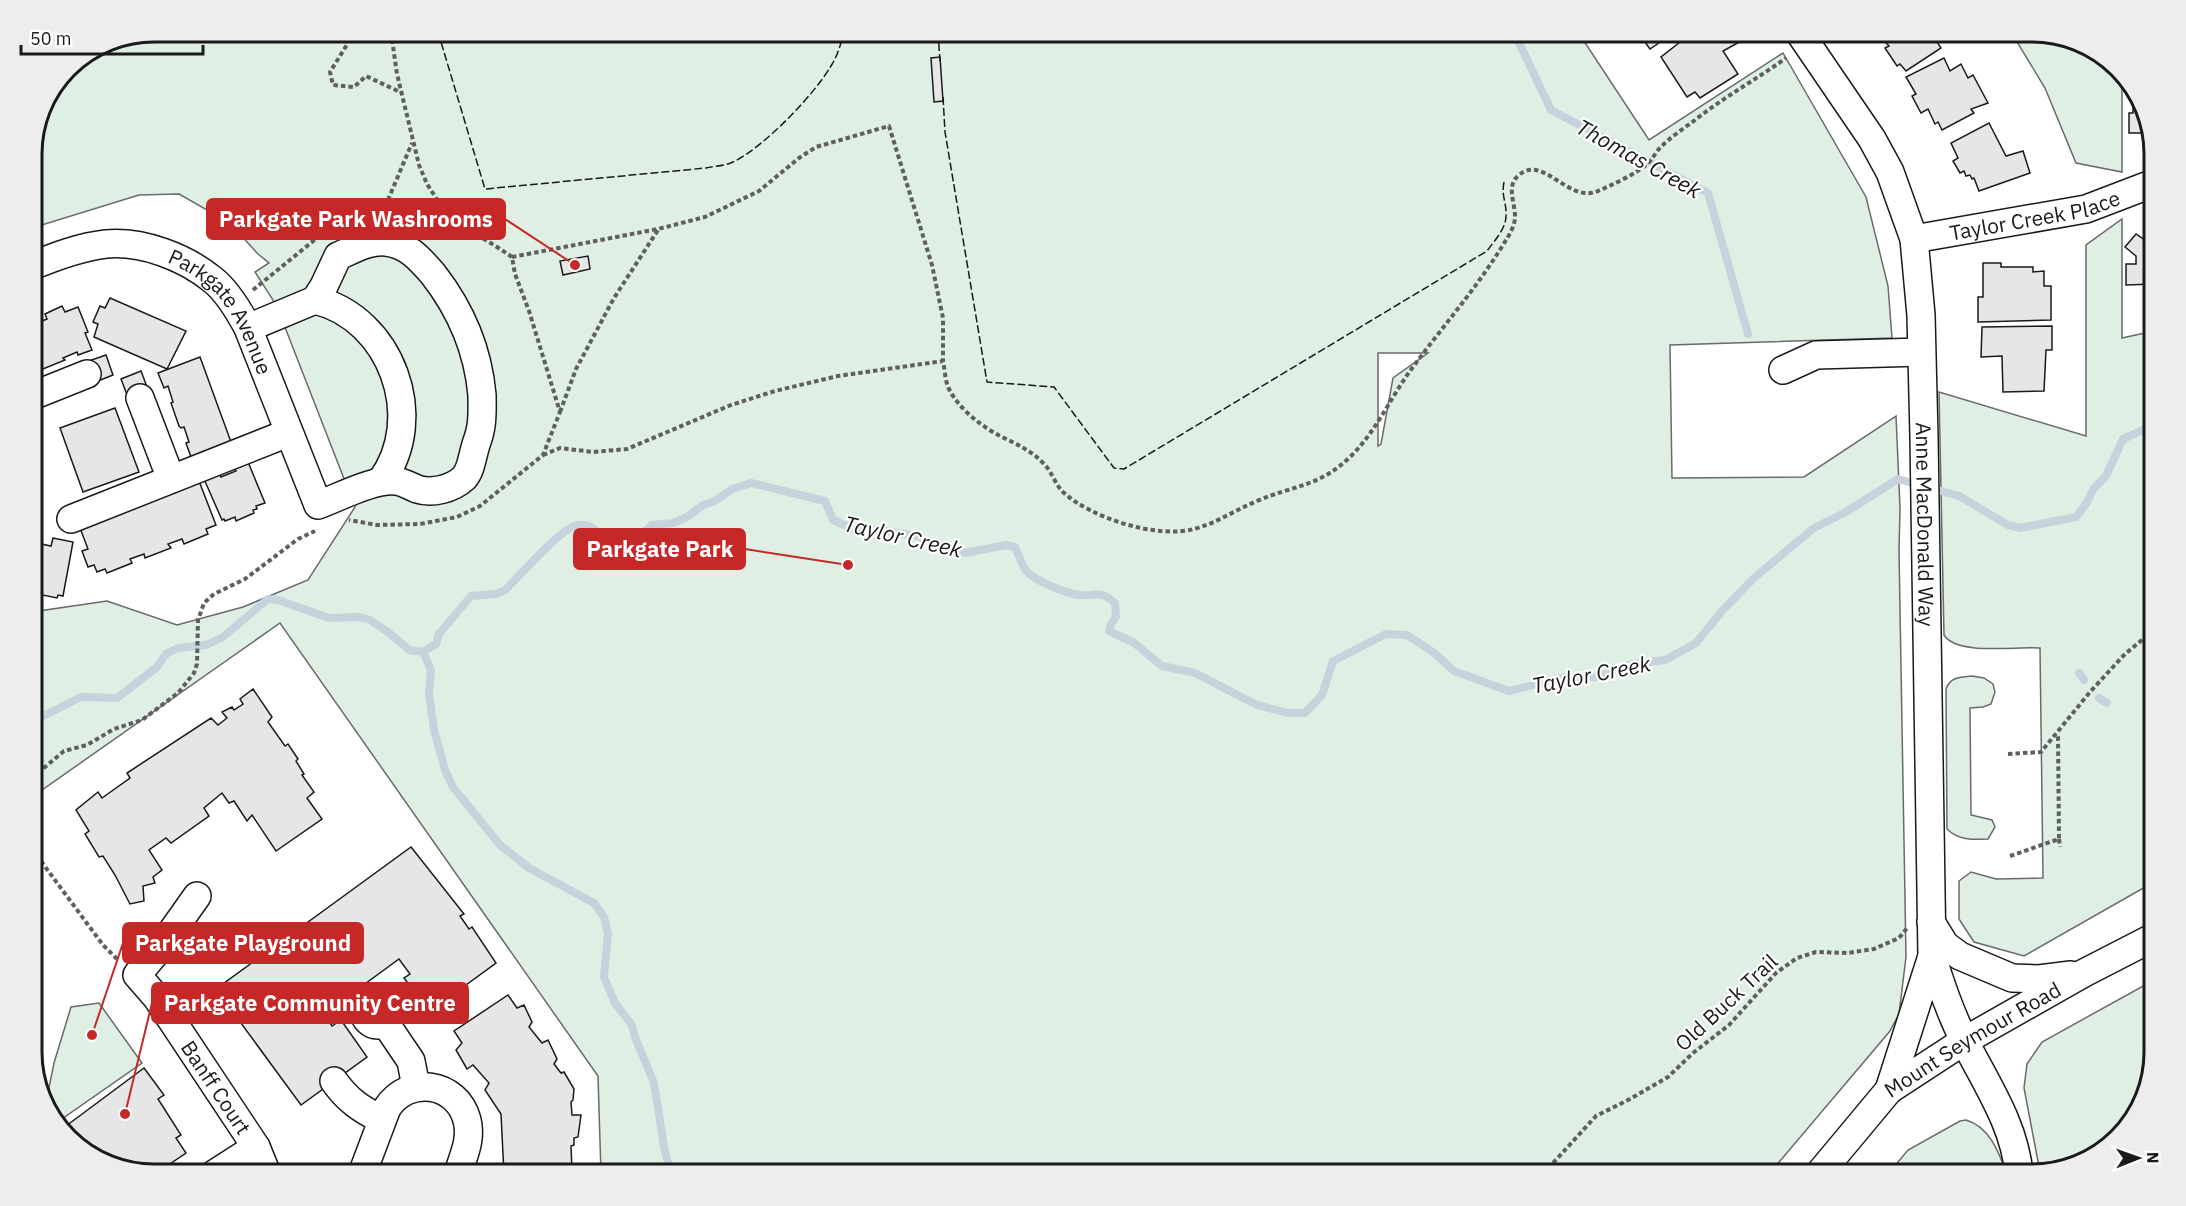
<svg xmlns="http://www.w3.org/2000/svg" width="2186" height="1206" font-family="'IBM Plex Sans',sans-serif">
	<style>
		.green { fill: #e0efe3; stroke: #6a6a6a; stroke-width: 1.5; fill-rule: evenodd }
		.lines { fill: none; stroke-linecap: round; stroke-linejoin: round }
		.stream { stroke: #c6d2dc; stroke-width: 8 }
		.building { fill: #e6e6e6; stroke: #1a1a1a; stroke-width: 1.5 }
		.minor-casing { stroke: #1a1a1a; stroke-width: 30 }
		.path { stroke: #5f5f5f; stroke-width: 4; stroke-dasharray: 4.5 3; stroke-linecap: butt }
		.minor { stroke: #fff; stroke-width: 27 }
		.fence { stroke: #1a1a1a; stroke-width: 1.5; stroke-dasharray: 8 3; stroke-linecap: butt }
		.labels { text-anchor: middle; dominant-baseline: central; stroke-width: 4.5; stroke-linejoin: round; paint-order: stroke }
		.street-label { font-size: 21px; fill: #1a1a1a; stroke: #fff }
		.water-label { font-size: 22px; font-style: italic; fill: #1a1a1a; stroke: #fff }
		.rim { fill: none; stroke: #1a1a1a; stroke-width: 3 }
		.leader { fill: none; stroke: #c62828; stroke-width: 2 }
		.callout-dot { fill: #c62828; stroke: #fff; stroke-width: 2 }
		.callout { fill: #c62828; stroke: #c62828; stroke-width: 2 }
		.callout-label { font-size: 22px; text-anchor: middle; font-weight: bold; fill: #fff }
	</style>
	<rect width="100%" height="100%" fill="#fff"/>
	<g class="green">
		<path d="M154,32H1578L1649,140L1783,53L1866,197L1888,286L1892,338L1670,345L1672,478L1804,477L1896,416L1900,508L1899,551L1906,957L1899,1014L1890,1031L1769,1174H601L598,1076L280,623L32,797V612L107,601L177,625L243,607L308,580L355,507L281,317L273,300L255,272L269,263L258,254L230,223L179,194L139,195L32,228V147L44,100L68,67L108,41ZM1378,353H1428L1393,378L1381,444L1378,446Z"/>
		<polygon points="2011,32 2032,32 2093,48 2122,75 2122,172 2076,163 2045,88"/>
		<path d="M2122,219V338L2154,331V882L2024,956L1974,942L1959,919V881L1971,872L1996,879L2043,878L2040,648C2017,646 1957,656 1944,635L1939,392L2086,436V245Z"/>
		<path d="M1972,676L1984,678L1993,684L1995,692L1991,704L1983,707L1970,708L1971,815L1992,820L1995,827L1988,839C1972,840 1958,840 1947,829L1946,689C1950,677 1960,677 1972,676Z"/>
		<polygon points="2154,980 2154,1052 2138,1113 2093,1158 2040,1172 2024,1088 2027,1064 2042,1042"/>
		<polygon points="99,1003 142,1063 56,1123 52,1120 46,1102 54,1063 71,1007"/>
		<path d="M1966,1120C1990,1127 1999,1153 2007,1174H1888L1908,1150L1960,1121Z"/>
	</g>
	<g class="lines">
		<g class="stream">
			<polyline points="1514,32 1551,110 1708,193 1748,334"/>
			<polyline points="423,652 431,670 429,693 434,730 445,770 453,787 500,845 529,868 594,903 604,917 608,934 604,977 615,1003 632,1025 635,1037 654,1083 665,1153 672,1174"/>
			<polyline points="2079,673 2084,680"/>
			<polyline points="2099,698 2107,703"/>
			<path d="M32,722L81,697L117,698L157,667L166,654L178,648L206,645L223,637L268,599L278,600L329,618L359,617L370,620L388,632L409,650L423,652L436,644L439,634L471,596L496,594L505,590C521,575 560,528 578,525C588,523 595,530 603,535C622,547 638,539 652,525L674,523L687,517L703,505L715,501L732,489L751,483L825,501L833,520L853,529H872L917,536L936,545L965,553L1006,545L1015,547C1018,554 1021,562 1025,569C1032,580 1067,594 1080,595C1097,597 1098,588 1115,603L1116,617L1111,624L1109,631L1133,642L1162,666L1195,673L1257,705L1288,713H1305L1322,695L1333,661L1386,634L1407,635L1433,652L1454,671L1509,691L1565,677H1596L1632,664L1665,660L1696,643L1723,610L1754,578L1814,528L1846,512L1898,479L1959,496L2008,525L2020,528L2076,517L2086,504L2094,488L2106,476L2123,439L2154,425"/>
		</g>
	</g>
	<g class="building">
		<polygon points="1632,32 1664,32 1662,33 1666,38 1650,49 1642,38 1638,41"/>
		<polygon points="1693,32 1738,32 1743,40 1723,51 1738,74 1700,98 1695,92 1687,97 1661,57"/>
		<polygon points="1876,32 1932,32 1932,34 1941,48 1906,71 1900,64 1897,66 1885,48 1889,46"/>
		<polygon points="940,57 943,101 934,102 931,58"/>
		<polygon points="1944,58 1950,71 1961,64 1968,78 1973,75 1988,103 1971,109 1974,113 1942,130 1938,122 1935,124 1928,109 1921,113 1912,96 1916,94 1906,77"/>
		<polygon points="2133,86 2148,127 2143,127 2143,133 2129,133 2129,113 2133,113 2133,98 2131,98 2131,88"/>
		<polygon points="1989,123 2006,156 2023,151 2030,173 1979,191 1974,178 1972,179 1970,175 1966,176 1964,171 1960,173 1953,161 1958,158 1951,143"/>
		<polygon points="2148,233 2154,234 2154,284 2126,285 2126,264 2136,264 2136,256 2125,247 2136,234 2148,242"/>
		<polygon points="588,256 590,269 563,275 560,261"/>
		<polygon points="1983,263 2001,263 2001,267 2033,267 2033,272 2044,271 2044,286 2051,286 2051,320 1978,322 1978,297 1983,297"/>
		<polygon points="110,298 186,331 167,369 94,337 98,324 93,322 100,306 105,308"/>
		<polygon points="62,306 65,312 78,307 88,332 85,333 92,350 78,355 77,352 63,358 65,360 38,371 37,368 32,370 32,325 47,319 45,314"/>
		<polygon points="2052,326 2052,350 2046,350 2044,391 2003,392 2002,356 1981,357 1982,327"/>
		<polygon points="106,355 113,375 93,383 86,362"/>
		<polygon points="200,357 231,442 191,457 186,443 189,442 184,427 181,428 179,426 171,403 173,402 168,386 164,388 158,373"/>
		<polygon points="141,371 149,392 129,400 121,379"/>
		<polygon points="115,408 139,472 83,492 60,428"/>
		<polygon points="248,462 265,503 256,506 257,509 253,510 254,513 236,521 235,517 225,521 224,519 222,520 204,479 219,473 221,477 236,471 234,468"/>
		<polygon points="199,481 216,525 206,529 208,534 184,544 182,539 168,544 171,548 145,558 144,554 130,559 132,563 107,573 105,569 97,572 94,565 88,567 82,551 88,549 80,528"/>
		<polygon points="53,538 73,542 63,596 58,595 57,598 32,593 32,542 51,546"/>
		<polygon points="253,689 272,717 268,722 285,746 288,744 298,759 296,761 304,774 302,775 314,792 307,798 322,819 276,851 252,815 247,821 234,801 229,803 222,793 204,808 209,816 171,843 166,838 149,850 162,870 153,877 155,883 143,886 144,901 130,904 115,875 103,856 99,857 85,834 89,831 76,810 98,792 102,798 130,778 127,773 211,718 218,725 227,718 222,712 232,707 234,710 243,704 240,699"/>
		<polygon points="411,847 464,914 460,916 469,929 472,927 496,963 429,1012 404,978 410,974 399,959 324,1014 332,1026 341,1020 367,1057 301,1105 216,989"/>
		<polygon points="508,995 517,1008 524,1005 532,1022 529,1027 542,1043 548,1040 557,1059 554,1064 561,1073 564,1072 574,1089 573,1100 571,1102 572,1115 581,1115 578,1137 574,1138 574,1145 571,1146 572,1171 575,1171 576,1174 504,1174 501,1114 485,1090 489,1083 473,1065 467,1069 456,1050 462,1043 454,1031"/>
		<polygon points="144,1068 164,1095 158,1099 181,1135 176,1138 186,1153 155,1174 93,1158 62,1129"/>
	</g>
	<g class="lines">
		<defs>
			<g id="minor">
				<path id="s1" d="M1799,32L1872,139L1890,172L1914,239L1921,315L1924,437L1932,956C1941,986 1951,1015 1965,1042C1987,1085 2015,1126 2019,1174"/>
				<path id="s2" d="M1914,239L2086,209L2154,183"/>
				<path id="s3" d="M32,266C56,256 80,247 106,244C143,241 185,257 213,280C228,292 239,311 248,328L318,505C340,497 373,479 396,481C403,482 410,486 417,489C432,494 452,489 464,478C471,470 472,458 475,448C476,443 479,437 480,431C483,420 482,406 482,395C478,349 461,310 433,274C420,259 407,244 386,242C369,240 353,250 338,256L324,286L315,300L248,328"/>
				<path d="M315,300C391,318 428,418 381,481"/>
				<polyline points="1783,370 1816,355 1921,352"/>
				<polyline points="32,396 87,374"/>
				<polyline points="140,398 171,479"/>
				<polyline points="71,519 288,433"/>
				<path id="s4" d="M197,896L163,944L137,975L157,998L256,1147L267,1174"/>
				<polyline points="1931,922 1945,945 1960,956 2012,978 2039,979 2071,975"/>
				<circle cx="378" cy="1011" r="14"/>
				<polyline points="386,1024 411,1061 416,1087"/>
				<path d="M334,1081C348,1101 361,1109 382,1120"/>
				<polyline points="1889,1090 1932,956"/>
				<polyline points="214,1174 256,1147"/>
				<path d="M362,1174L387,1108C408,1075 457,1082 467,1120C472,1140 463,1156 458,1174"/>
				<path id="s5" d="M1819,1174L1889,1090L1964,1041L2084,973L2154,937"/>
			</g>
		</defs>
		<use href="#minor" class="minor-casing"/>
		<g class="path">
			<polyline points="343,32 348,43 330,72 333,85 354,87 366,76 402,93"/>
			<polyline points="391,32 397,74 419,165 427,184 453,224"/>
			<polyline points="385,207 412,143"/>
			<polyline points="512,257 658,229 705,217 759,191 799,158 816,147 889,126 932,265 943,318 943,361"/>
			<path d="M253,290L339,220C398,190 463,223 512,257L515,274L529,311L560,412L543,455L480,506L457,517L420,524L377,525L349,520"/>
			<polyline points="560,412 576,369 614,298 658,230"/>
			<path d="M543,455L560,448L593,452L627,449L731,405L775,391L838,376L943,361C945,370 945,381 949,389C959,409 981,426 1000,436C1016,444 1031,450 1044,464C1052,472 1055,484 1063,492C1091,518 1157,539 1194,529C1217,523 1235,510 1257,501C1294,485 1319,487 1350,457C1375,433 1390,399 1410,371C1442,327 1478,287 1506,240C1510,234 1514,226 1515,219C1516,204 1505,186 1519,175C1544,154 1568,204 1598,191C1612,185 1638,173 1648,163C1653,159 1655,153 1659,149C1669,138 1683,129 1695,120C1724,97 1757,79 1786,58"/>
			<polyline points="2008,754 2041,752 2090,692 2125,654 2154,630"/>
			<polyline points="32,778 64,751 87,745 114,729 142,720 178,693 194,673 197,664 198,620 204,603 214,594 245,579 298,539 315,531"/>
			<polyline points="2059,839 2060,847"/>
			<polyline points="32,849 103,945 117,959"/>
			<polyline points="2010,856 2059,839 2058,734"/>
			<polyline points="1543,1174 1596,1116 1630,1099 1668,1077 1693,1053 1729,1025 1776,973 1797,958 1816,952 1847,953 1874,949 1899,938 1907,928"/>
		</g>
		<use href="#minor" class="minor"/>
		<g class="fence">
			<path d="M438,32L485,189L706,168C714,166 725,166 733,162C763,148 814,95 831,66C838,55 841,43 844,32"/>
			<polyline points="938,32 940,61"/>
			<path d="M943,97L945,132L987,382L1054,387L1114,468L1124,469L1487,251C1494,241 1506,229 1506,216C1507,203 1501,197 1504,182"/>
		</g>
	</g>
	<g class="labels">
		<g class="street-label">
			<text stroke="none"><textPath href="#s2" startOffset="123">Taylor Creek Place</textPath></text>
			<text stroke="none"><textPath href="#s3" startOffset="222">Parkgate Avenue</textPath></text>
			<text stroke="none"><textPath href="#s1" startOffset="524">Anne MacDonald Way</textPath></text>
			<text transform="translate(1726 1002) rotate(-43)">Old Buck Trail</text>
			<text stroke="none"><textPath href="#s5" startOffset="207">Mount Seymour Road</textPath></text>
			<text stroke="none"><textPath href="#s4" startOffset="237">Banff Court</textPath></text>
		</g>
		<g class="water-label">
			<text transform="translate(1639 158) rotate(29)">Thomas Creek</text>
			<text transform="translate(903 536) rotate(13)">Taylor Creek</text>
			<text transform="translate(1591 674) rotate(-11)">Taylor Creek</text>
		</g>
	</g>
	<path d="M0 0H2186V1206H0ZM154 42H2032A112 112 0 0 1 2144 154V1052A112 112 0 0 1 2032 1164H154A112 112 0 0 1 42 1052V154A112 112 0 0 1 154 42Z" fill="#ededed" fill-rule="evenodd"/>
	<path class="rim" d="M154 42H2032A112 112 0 0 1 2144 154V1052A112 112 0 0 1 2032 1164H154A112 112 0 0 1 42 1052V154A112 112 0 0 1 154 42Z"/>
	<path class="leader" d="M575 265L505 219M848 565L745 549M92 1035L123 943M125 1114L152 1003"/>
	<g class="callout-dot">
		<circle cx="575" cy="265" r="6"/>
		<circle cx="848" cy="565" r="6"/>
		<circle cx="92" cy="1035" r="6"/>
		<circle cx="125" cy="1114" r="6"/>
	</g>
	<g class="callout">
		<rect x="207" y="199" width="298" height="40" rx="6"/>
		<rect x="574" y="529" width="171" height="40" rx="6"/>
		<rect x="123" y="923" width="240" height="40" rx="6"/>
		<rect x="152" y="983" width="316" height="40" rx="6"/>
	</g>
	<g class="callout-label">
		<text x="356" y="227">Parkgate Park Washrooms</text>
		<text x="660" y="557">Parkgate Park</text>
		<text x="243" y="951">Parkgate Playground</text>
		<text x="310" y="1011">Parkgate Community Centre</text>
	</g>
	<g transform="translate(2138 1158) rotate(89)" stroke="#ffffff" stroke-width="4.5" paint-order="stroke">
	<path d="M0-4.5L10 22L0 15L-10 22Z" fill="#1a1a1a"/>
	<text y="-9" font-size="16" font-weight="bold" text-anchor="middle" fill="#1a1a1a">N</text>
	</g>
	<path d="M21 45v9h182v-9" fill="none" stroke="#1a1a1a" stroke-width="3"/>
	<text x="30" y="45" font-size="18" fill="#1a1a1a" stroke="#ffffff" stroke-width="4.5" paint-order="stroke">50 m</text>
</svg>
